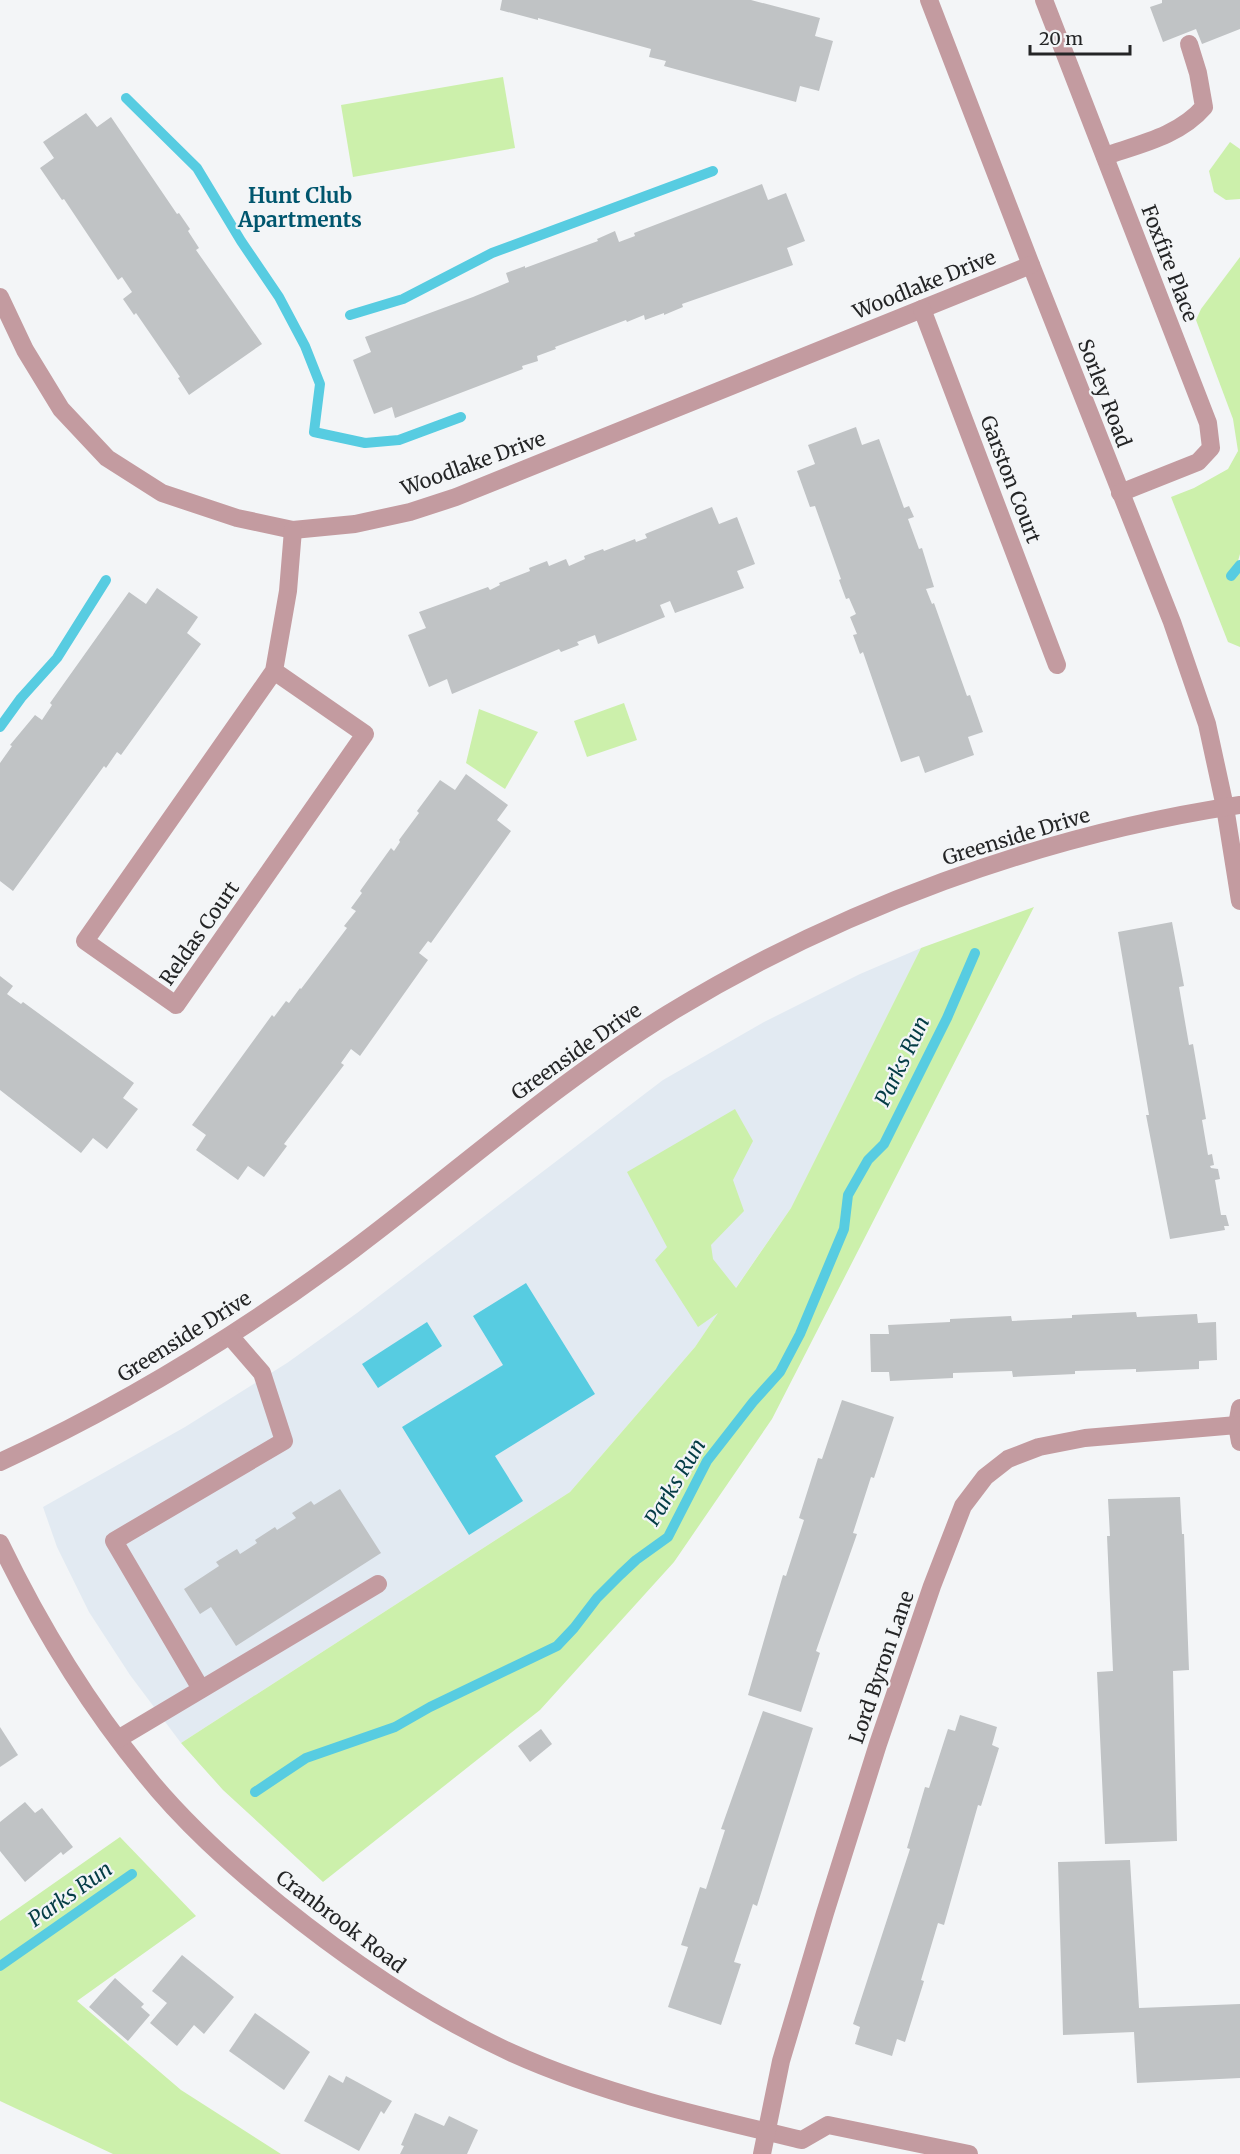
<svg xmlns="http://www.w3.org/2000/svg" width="1240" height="2154" font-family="Merriweather,serif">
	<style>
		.built { fill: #e2eaf2 }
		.green { fill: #ccf0ab }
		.water { fill: #57cce1 }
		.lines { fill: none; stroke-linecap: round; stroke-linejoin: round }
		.stream { stroke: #57cce1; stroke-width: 10 }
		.building { fill: #c0c3c5 }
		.minor { stroke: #c39ba0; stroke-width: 18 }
		.labels { text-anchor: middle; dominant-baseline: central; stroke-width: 4.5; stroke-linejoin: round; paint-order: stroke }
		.street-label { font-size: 20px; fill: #242526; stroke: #f3f5f7 }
		.neighbourhood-label { font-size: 21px; font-weight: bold; fill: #00566e; stroke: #f3f5f7 }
		.water-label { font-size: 21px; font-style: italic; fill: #043c45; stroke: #f3f5f7 }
	</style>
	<rect width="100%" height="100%" fill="#f3f5f7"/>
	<polygon class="built" points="921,948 791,1208 695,1347 570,1492 181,1743 130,1675 89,1612 57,1547 43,1507 185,1427 287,1363 357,1313 663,1080 764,1022 860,974"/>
	<g class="green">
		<polygon points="503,77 515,148 353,177 341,105"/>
		<polygon points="1230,142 1240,149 1240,199 1226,200 1214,192 1209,171"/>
		<polygon points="1240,257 1240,554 1238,561 1240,562 1240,647 1228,642 1171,497 1194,488 1228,469 1238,451 1233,419 1196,320 1201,309"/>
		<polygon points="624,703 637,740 587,757 574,721"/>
		<polygon points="479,709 538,732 505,789 466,763"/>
		<polygon points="1034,907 772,1419 674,1562 540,1710 323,1882 223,1790 181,1743 570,1492 695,1347 718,1313 698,1327 655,1260 667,1247 627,1172 735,1109 753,1141 733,1180 744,1211 711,1245 713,1259 736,1288 791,1208 921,948"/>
		<polygon points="120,1837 196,1916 77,2001 181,2090 281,2154 113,2154 0,2101 0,1921"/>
	</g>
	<g class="water">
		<polygon points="526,1283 595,1394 495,1456 523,1501 469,1535 402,1427 503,1365 473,1316"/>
		<polygon points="427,1322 442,1346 378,1388 362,1364"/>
	</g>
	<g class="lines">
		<g class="stream">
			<polyline points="126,98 197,168 241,241 279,297 305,346 320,384 314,432 365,443 399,440 461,417"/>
			<polyline points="350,315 403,299 492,253 713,171"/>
			<polyline points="1231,576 1240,565"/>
			<polyline points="0,727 21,698 57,658 106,580"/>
			<polyline points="255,1792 306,1758 395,1727 430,1707 557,1646 574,1628 597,1598 620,1575 636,1560 668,1537 707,1461 753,1402 780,1372 800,1334 844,1229 848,1195 868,1160 884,1144 947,1018 975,953"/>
			<polyline points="0,1966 132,1874"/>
		</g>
	</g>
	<g class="building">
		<polygon points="502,0 751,0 820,18 815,36 833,41 819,91 800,86 796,102 664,66 666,61 649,57 651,49 538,18 538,20 500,10"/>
		<polygon points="1162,0 1240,0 1240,29 1202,44 1196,29 1163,42 1150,7 1162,3"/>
		<polygon points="86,113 97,127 111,117 177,214 179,213 190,229 188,231 199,248 196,250 262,344 189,395 178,378 180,377 136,313 134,315 123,299 132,292 122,277 118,280 64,199 62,200 40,168 54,158 43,142"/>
		<polygon points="762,184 768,200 786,193 805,241 787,248 793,265 682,304 683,307 664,315 664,313 645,320 644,315 627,322 626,320 555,347 556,349 537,356 538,361 522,366 523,369 395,418 392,407 374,414 353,360 371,352 365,337 473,297 509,282 506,273 525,266 525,268 598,241 597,239 615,231 619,242 635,236 634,233"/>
		<polygon points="856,427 862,445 879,439 904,508 909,506 914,517 908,519 919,549 922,548 934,587 926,589 932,604 934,603 967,696 970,695 983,732 968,737 974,755 925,773 919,756 901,762 863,652 860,654 853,635 857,634 850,617 856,614 849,598 846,599 839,580 841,579 815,506 810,507 797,471 815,464 808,445"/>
		<polygon points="712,507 719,524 737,517 755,564 737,571 744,588 675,613 670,601 660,605 665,617 598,644 595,635 577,642 579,645 561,652 559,649 452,694 447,679 429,687 408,635 426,628 419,612 488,587 490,590 500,585 499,583 530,571 529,568 547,561 549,566 566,559 569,566 585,559 584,556 603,549 604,551 635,539 636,542 647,538 645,534"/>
		<polygon points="157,588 198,617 187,633 201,644 121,755 117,752 106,768 104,766 13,891 0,881 0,763 12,746 10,745 35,715 42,720 52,705 50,703 129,592 146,604"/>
		<polygon points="466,774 508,805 497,820 511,831 431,943 428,941 419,953 428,960 360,1056 351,1049 341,1063 344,1065 284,1144 287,1146 264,1177 248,1166 238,1180 196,1150 206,1135 192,1125 272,1015 274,1017 286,1001 289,1003 300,988 301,989 347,928 344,926 356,911 351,908 362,893 360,891 391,848 394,851 400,842 399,840 419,813 417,811 440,780 455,790"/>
		<polygon points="1172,922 1184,986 1179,987 1189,1045 1193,1044 1206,1119 1202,1120 1208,1155 1212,1154 1214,1165 1210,1166 1211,1168 1218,1169 1220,1179 1215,1180 1221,1215 1226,1215 1229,1226 1224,1226 1225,1230 1170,1239 1146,1115 1149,1115 1118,932"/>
		<polygon points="0,976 13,986 7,994 21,1004 23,1002 134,1083 123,1098 138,1109 107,1149 93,1138 81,1153 0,1090"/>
		<polygon points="1136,1312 1137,1317 1197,1314 1198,1323 1216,1322 1217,1360 1199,1361 1199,1369 1136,1372 1136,1369 1075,1371 1075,1374 1013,1377 1012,1371 953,1373 953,1378 890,1381 889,1372 871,1372 870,1334 889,1334 888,1325 950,1322 950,1319 1011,1316 1012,1321 1072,1318 1072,1315"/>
		<polygon points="842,1400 894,1417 874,1478 871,1477 853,1533 857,1534 816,1651 820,1653 801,1712 748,1695 783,1575 786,1576 804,1520 799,1518 818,1458 822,1459"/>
		<polygon points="340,1489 381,1553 236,1646 211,1607 200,1614 184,1589 219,1566 216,1562 237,1549 240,1554 257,1543 255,1540 275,1527 277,1530 296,1518 292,1513 311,1501 314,1505"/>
		<polygon points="1180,1497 1182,1534 1184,1534 1189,1670 1173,1671 1177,1841 1105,1844 1097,1672 1113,1671 1107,1536 1110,1536 1108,1499"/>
		<polygon points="763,1711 813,1728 757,1906 753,1904 734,1962 741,1964 721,2025 668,2007 688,1947 681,1945 700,1887 706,1889 725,1830 721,1829"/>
		<polygon points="960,1715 997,1727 992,1745 999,1748 981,1806 978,1805 944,1925 938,1923 921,1980 924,1981 905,2042 897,2039 892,2056 855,2044 860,2027 853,2024 910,1849 907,1848 925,1787 929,1788 948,1729 955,1731"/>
		<polygon points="0,1727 18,1755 0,1767"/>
		<polygon points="541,1729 552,1744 530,1762 518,1746"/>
		<polygon points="25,1802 35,1813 42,1808 73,1847 63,1855 61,1852 25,1882 0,1851 0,1822"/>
		<polygon points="1130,1860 1139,2008 1240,2004 1240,2078 1137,2083 1134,2032 1063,2035 1058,1862"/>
		<polygon points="182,1955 234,1997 204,2034 194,2025 177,2046 150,2023 167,2003 152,1991"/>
		<polygon points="115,1978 144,2004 141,2007 150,2015 128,2041 89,2007"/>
		<polygon points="255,2013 310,2052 284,2090 229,2051"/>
		<polygon points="329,2075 343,2083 346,2076 392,2101 384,2114 381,2111 359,2151 304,2121"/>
		<polygon points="415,2113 444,2126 449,2116 478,2130 467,2154 400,2154 404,2146 401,2145"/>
	</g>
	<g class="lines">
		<g class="minor">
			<polyline points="929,0 1031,265 1172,622 1207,724 1225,807 1240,901"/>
			<polyline points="1044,0 1208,423 1211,448 1198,462 1120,493"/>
			<path d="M1105,156C1140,144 1179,136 1204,107L1198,73L1189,44"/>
			<polyline points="0,297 25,350 61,409 107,458 162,493 237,518 293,530 355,524 410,512 456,497 1031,265"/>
			<polyline points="922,309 1057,665"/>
			<polyline points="274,671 365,734 176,1005 85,941 274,671 288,591 293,530"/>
			<polyline points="1240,1408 1237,1425 1240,1442"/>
			<path d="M0,1462C126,1404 243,1332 354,1249C458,1171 556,1083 668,1014C839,909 1041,835 1240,805"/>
			<path d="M0,1543C39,1624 87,1703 144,1773C183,1822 230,1864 279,1904C351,1962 427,2014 512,2053C603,2094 704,2117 802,2140L828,2125L969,2154"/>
			<polyline points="201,1689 114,1541 284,1441 262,1373 230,1336"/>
			<polyline points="118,1739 378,1584"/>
			<polyline points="762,2154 781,2061 825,1913 878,1744 932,1586 963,1506 985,1477 1008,1459 1039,1447 1085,1438 1237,1425"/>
		</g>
	</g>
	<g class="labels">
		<g class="street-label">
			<text transform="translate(1170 263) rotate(69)">Foxfire Place</text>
			<text transform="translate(924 284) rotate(-22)">Woodlake Drive</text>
			<text transform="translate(1105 393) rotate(69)">Sorley Road</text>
			<text transform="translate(473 463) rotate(-20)">Woodlake Drive</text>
			<text transform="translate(1011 479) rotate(69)">Garston Court</text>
			<text transform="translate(1016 836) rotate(-17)">Greenside Drive</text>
			<text transform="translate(199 933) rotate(-55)">Reldas Court</text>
			<text transform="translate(576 1051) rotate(-35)">Greenside Drive</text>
			<text transform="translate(184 1336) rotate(-32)">Greenside Drive</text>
			<text transform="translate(881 1667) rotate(-71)">Lord Byron Lane</text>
			<text transform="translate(341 1921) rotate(37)">Cranbrook Road</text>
		</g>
		<g class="neighbourhood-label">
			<text x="300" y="195">Hunt Club<tspan x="300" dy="24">Apartments</tspan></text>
		</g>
		<g class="water-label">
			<text transform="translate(902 1061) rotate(-64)">Parks Run</text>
			<text transform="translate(675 1482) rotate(-59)">Parks Run</text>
			<text transform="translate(70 1894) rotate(-35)">Parks Run</text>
		</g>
	</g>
	<path d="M1030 45v9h100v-9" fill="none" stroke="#242526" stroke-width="3"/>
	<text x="1039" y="45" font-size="18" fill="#242526" stroke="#f3f5f7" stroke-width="4.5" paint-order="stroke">20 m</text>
</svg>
